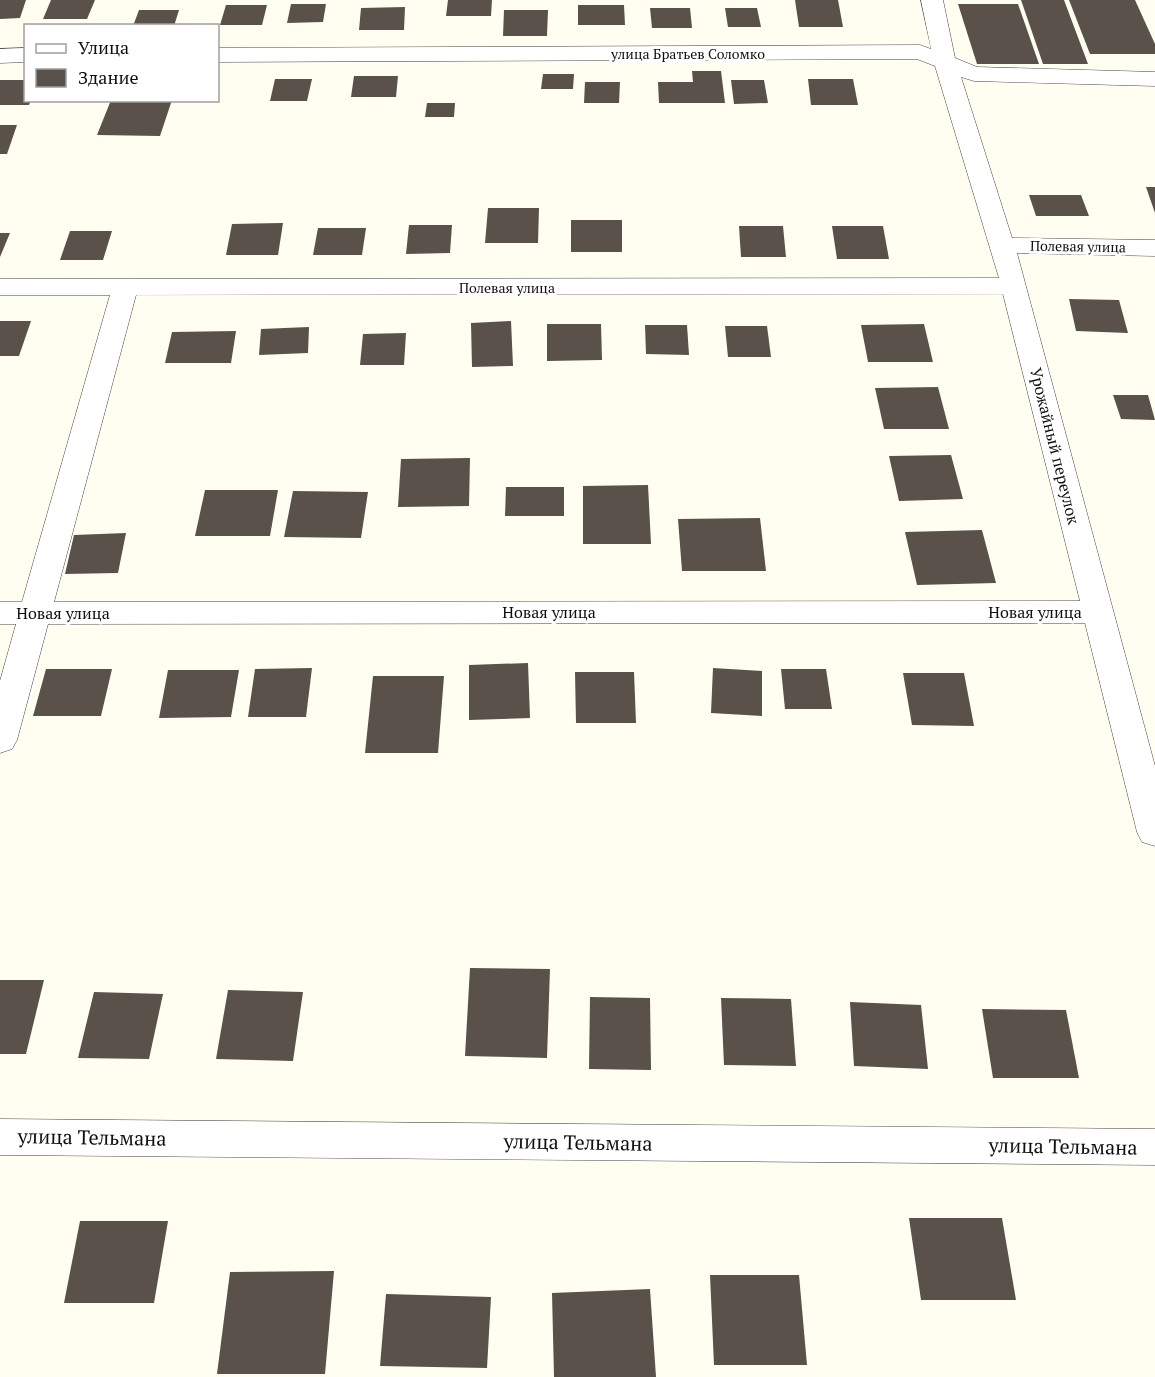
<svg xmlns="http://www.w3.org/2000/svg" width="1155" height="1377" font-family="'PT Serif',serif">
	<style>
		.building { fill: #59514a }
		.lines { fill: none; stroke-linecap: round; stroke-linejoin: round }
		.minor-casing { stroke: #424242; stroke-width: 1 }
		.minor { fill: #fff; fill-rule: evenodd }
		.labels { text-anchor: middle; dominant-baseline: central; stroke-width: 6; stroke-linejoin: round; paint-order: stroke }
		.far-street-label { font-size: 14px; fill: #0f0f0f; stroke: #fff }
		.street-label { font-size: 16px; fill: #0f0f0f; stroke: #fff }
		.near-street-label { font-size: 20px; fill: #0f0f0f; stroke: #fff }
	</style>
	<rect width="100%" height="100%" fill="#fffef1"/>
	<g class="building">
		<polygon points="0,0 26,0 20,18 0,19"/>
		<polygon points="51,0 95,0 87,19 43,19"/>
		<polygon points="448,0 492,0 491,16 446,16"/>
		<polygon points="795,0 838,0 843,27 799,27"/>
		<polygon points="1021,0 1064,0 1088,64 1043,64"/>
		<polygon points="1069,0 1135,0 1155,44 1155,54 1090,54"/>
		<polygon points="291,4 326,4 323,22 287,23"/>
		<polygon points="958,4 1018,4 1039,64 977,64"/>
		<polygon points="226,5 267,5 262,25 220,25"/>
		<polygon points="578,5 624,5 625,25 578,25"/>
		<polygon points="405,7 404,30 359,30 361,8"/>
		<polygon points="650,8 690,8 692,28 652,28"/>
		<polygon points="725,8 757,8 761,27 728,27"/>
		<polygon points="139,10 179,10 174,26 133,26"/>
		<polygon points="504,10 548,10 547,36 503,36"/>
		<polygon points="692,71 721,71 725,103 659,103 658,82 693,82"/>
		<polygon points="543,74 574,74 573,89 541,89"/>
		<polygon points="354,76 398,76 396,97 351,97"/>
		<polygon points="275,79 312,79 307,101 270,101"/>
		<polygon points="808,79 853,79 858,105 811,105"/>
		<polygon points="0,80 26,80 26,100 31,100 29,105 0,105"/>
		<polygon points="731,80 764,80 768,103 734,104"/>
		<polygon points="585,82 620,82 619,103 584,103"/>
		<polygon points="111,100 172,100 160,136 97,135"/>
		<polygon points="427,103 455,103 454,117 425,117"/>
		<polygon points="0,125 17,125 7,154 0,154"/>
		<polygon points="1146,187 1155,187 1155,213"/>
		<polygon points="1029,195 1081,195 1089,216 1036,216"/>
		<polygon points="488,208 539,208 538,243 485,243"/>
		<rect x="571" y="220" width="51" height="32"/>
		<polygon points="283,223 278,255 226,255 232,224"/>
		<polygon points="409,225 452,225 450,253 406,254"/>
		<polygon points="739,226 783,226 786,257 741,257"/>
		<polygon points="832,226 883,226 889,259 837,259"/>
		<polygon points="318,228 366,228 362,255 313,255"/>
		<polygon points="70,231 112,231 103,260 60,260"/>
		<polygon points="0,233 10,233 0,257"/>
		<polygon points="1069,299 1119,300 1128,333 1076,331"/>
		<polygon points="0,321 31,321 19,356 0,356"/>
		<polygon points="511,321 513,366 472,367 471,323"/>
		<polygon points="547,324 601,324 602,360 547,361"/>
		<polygon points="924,324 933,362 868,362 861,325"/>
		<polygon points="645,325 687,325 689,355 646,354"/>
		<polygon points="725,326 767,326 771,357 728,357"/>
		<polygon points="309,327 308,353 259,355 261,329"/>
		<polygon points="236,331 231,363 165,363 172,332"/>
		<polygon points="406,333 404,365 360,365 363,334"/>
		<polygon points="938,387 949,429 884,429 875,388"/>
		<polygon points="1113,395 1148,395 1155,420 1121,419"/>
		<polygon points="951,455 963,499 899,501 889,456"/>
		<polygon points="470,458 469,506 398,507 401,459"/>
		<polygon points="648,485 651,544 583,544 583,486"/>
		<polygon points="506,487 564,487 564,516 505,516"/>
		<polygon points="205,490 278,490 270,536 195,536"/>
		<polygon points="293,491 368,492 361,538 284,537"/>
		<polygon points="760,518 766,571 682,571 678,519"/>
		<polygon points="982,530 996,583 917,585 905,532"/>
		<polygon points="126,533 118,573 65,574 74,535"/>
		<polygon points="528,663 530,718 469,720 469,665"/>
		<polygon points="312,668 306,717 248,717 255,669"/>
		<polygon points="713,668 762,671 762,716 711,713"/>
		<polygon points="46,669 112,669 101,716 33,716"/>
		<polygon points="781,669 826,669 832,709 785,709"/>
		<polygon points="168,670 239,670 231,717 159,718"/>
		<polygon points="575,672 634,672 636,723 576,723"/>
		<polygon points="903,673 964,673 974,726 912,725"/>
		<polygon points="373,676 444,676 438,753 365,753"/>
		<polygon points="470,968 550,969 547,1058 465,1056"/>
		<polygon points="0,980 44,980 26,1054 0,1054"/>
		<polygon points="228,990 303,992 293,1061 216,1059"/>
		<polygon points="94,992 163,994 149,1059 78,1058"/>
		<polygon points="590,997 650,998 651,1070 589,1069"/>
		<polygon points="721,998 791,999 796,1066 724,1065"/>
		<polygon points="850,1002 921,1005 928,1069 854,1066"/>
		<polygon points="982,1009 1066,1010 1079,1078 993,1078"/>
		<polygon points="909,1218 1002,1218 1016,1300 921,1300"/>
		<polygon points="80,1221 168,1221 154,1303 64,1303"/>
		<polygon points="334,1271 325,1374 217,1374 230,1272"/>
		<polygon points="710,1275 799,1275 807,1365 714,1365"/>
		<polygon points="650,1289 656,1377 554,1377 552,1293"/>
		<polygon points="386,1294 491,1297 487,1368 380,1366"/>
	</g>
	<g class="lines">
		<defs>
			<g id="minor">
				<path d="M921,0H943L955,58L977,67L1155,72V86L974,81L961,77L1012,238L1155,240V256L1017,253L1155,766V846L1142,842L1137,832L1085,623L48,624L17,740L12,749L0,753V681L16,624H0V602H22L110,295H0V279L999,278L935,66L917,59L218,62V48L920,45L931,49ZM1003,294L1080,601L54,602L136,295Z"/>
				<polygon points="26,48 26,62 0,63 0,49"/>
				<polygon points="0,1119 1155,1129 1155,1165 0,1155"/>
			</g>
		</defs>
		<use href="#minor" class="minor-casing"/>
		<use href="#minor" class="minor"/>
	</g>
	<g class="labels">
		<g class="far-street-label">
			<text x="688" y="53">улица Братьев Соломко</text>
			<text transform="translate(1078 246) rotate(1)">Полевая улица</text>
			<text x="507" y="287">Полевая улица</text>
		</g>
		<g class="street-label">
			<text transform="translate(1055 446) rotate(76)">Урожайный переулок</text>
			<text x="549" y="612">Новая улица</text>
			<text x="1035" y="612">Новая улица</text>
			<text x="63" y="613">Новая улица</text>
		</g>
		<g class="near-street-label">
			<text transform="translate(92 1137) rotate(1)">улица Тельмана</text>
			<text transform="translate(578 1142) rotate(1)">улица Тельмана</text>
			<text transform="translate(1063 1146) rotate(1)">улица Тельмана</text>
		</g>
	</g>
	<rect x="24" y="24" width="195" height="78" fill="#ffffff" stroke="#9f9f9f" stroke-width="1.5"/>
	<rect x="36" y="44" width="30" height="9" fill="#ffffff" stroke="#9f9f9f" stroke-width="1.5"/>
	<text x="78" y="54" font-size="18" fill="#0f0f0f">Улица</text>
	<rect x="36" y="69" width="30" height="18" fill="#59514a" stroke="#9f9f9f" stroke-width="1.5"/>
	<text x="78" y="84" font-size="18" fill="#0f0f0f">Здание</text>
</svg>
